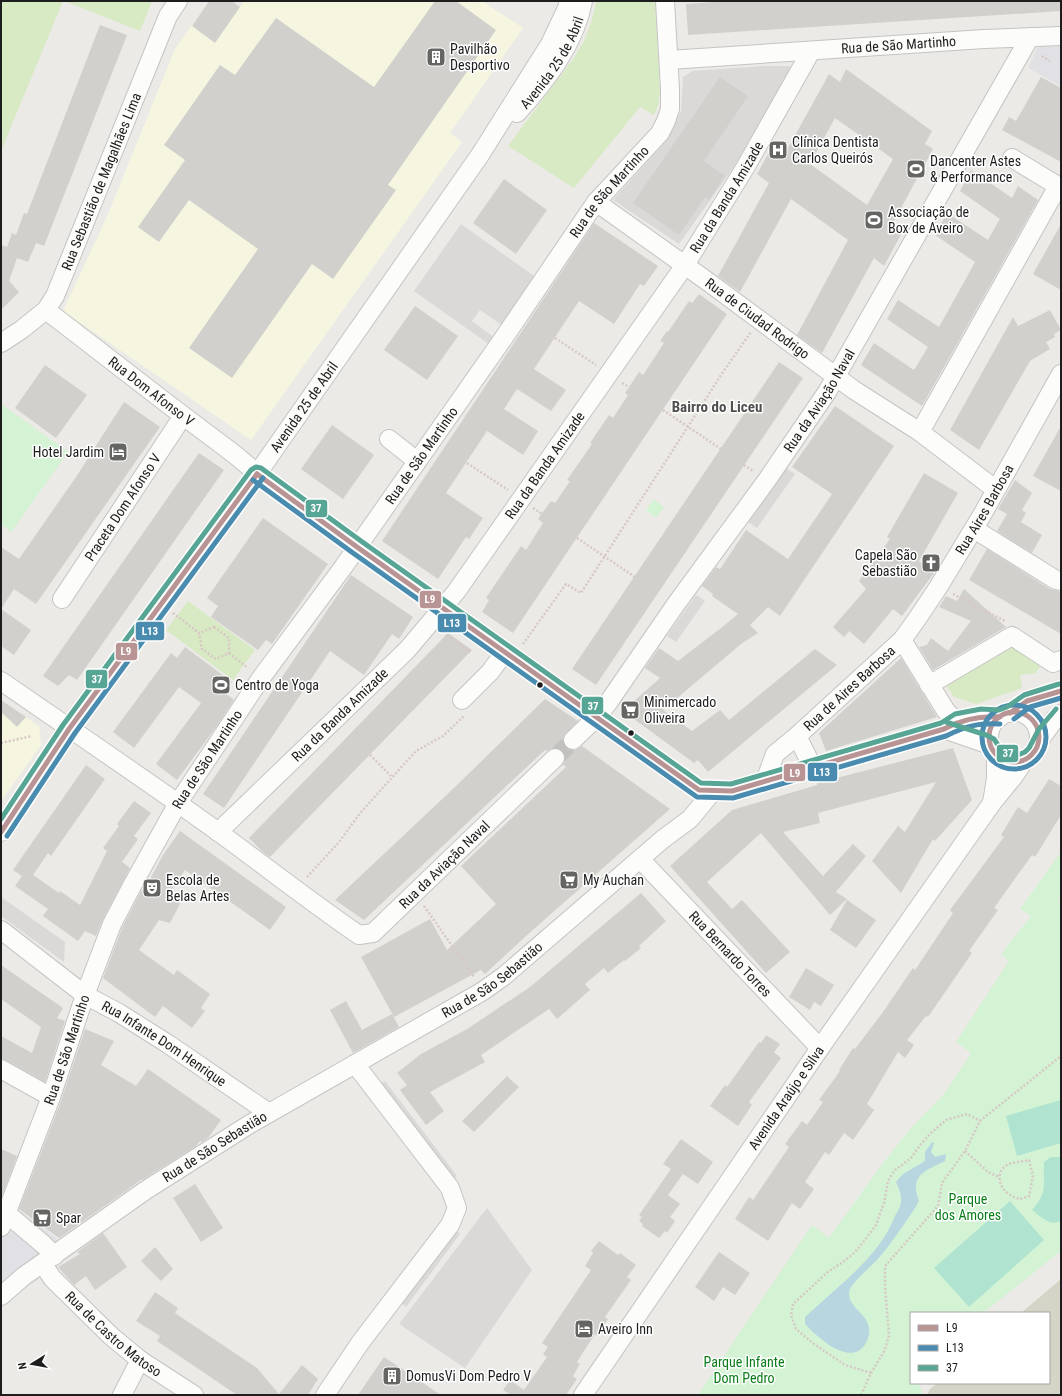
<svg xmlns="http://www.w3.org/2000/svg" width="1062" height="1396" font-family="'Roboto Condensed',sans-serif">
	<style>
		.residential { fill: #dbd9d7 }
		.education { fill: #f6f6e0 }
		.religious { fill: #dad9d7 }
		.construction { fill: #d5d5c7 }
		.grass { fill: #d7eac3 }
		.park { fill: #d3f3d4 }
		.pitch { fill: #b0e4d0 }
		.plaza { fill: #e0e0e5 }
		.water { fill: #b8d6e0 }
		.building { fill: #d2d0cd; fill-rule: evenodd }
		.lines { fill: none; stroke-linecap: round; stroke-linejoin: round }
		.minor-tunnel { stroke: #c3c1be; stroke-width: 18; stroke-dasharray: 18 9; stroke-linecap: butt }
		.minor-casing { stroke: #c4c4c2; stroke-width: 20 }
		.path { stroke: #d7c8c5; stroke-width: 2.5; stroke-dasharray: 2 2; stroke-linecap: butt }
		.minor { stroke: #fcfcfb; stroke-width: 18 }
		.bus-1-casing { stroke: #fff; stroke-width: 8 }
		.bus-2-casing { stroke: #fff; stroke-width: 8 }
		.bus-3-casing { stroke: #fff; stroke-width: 8 }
		.bus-1 { stroke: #b89494; stroke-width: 5 }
		.bus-2 { stroke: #498cb0; stroke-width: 5 }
		.bus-3 { stroke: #57a595; stroke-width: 5 }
		.bus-dot { fill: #1d1d1d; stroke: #fff; stroke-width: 1.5 }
		.labels { text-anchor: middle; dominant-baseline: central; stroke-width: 3; stroke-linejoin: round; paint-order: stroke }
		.street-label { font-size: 14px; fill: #1d1d1d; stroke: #fff }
		.poi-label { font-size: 14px; fill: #1d1d1d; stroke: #fff; text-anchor: start }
		.park-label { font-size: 14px; fill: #097d17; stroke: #fff }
		.neighbourhood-label { font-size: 15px; font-weight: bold; fill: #505050; stroke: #fff }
		.line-badge { stroke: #fff; stroke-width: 1.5 }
		.badge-label { font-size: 11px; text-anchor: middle; font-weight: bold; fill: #fff }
	</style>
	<rect width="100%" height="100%" fill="#eceae6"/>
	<polygon class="residential" points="764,66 790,66 789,74 733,168 679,244 613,200 668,139 681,111 683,77 692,71"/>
	<g class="education">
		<polygon points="209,1 232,1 240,7 244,1 482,1 523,28 450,133 462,142 251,440 63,311 106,219 175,49"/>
		<polygon points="1,700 39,726 41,745 1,801"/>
	</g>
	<g class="religious">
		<polygon points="461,224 537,278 503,326 480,310 472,321 495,338 490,345 414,291"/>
		<polygon points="786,468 795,474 757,528 748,522"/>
		<polygon points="696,595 705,601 676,642 667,636"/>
		<polygon points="1,897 65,942 64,962 1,916"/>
		<polygon points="385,1081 457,1176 452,1180 379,1085"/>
		<polygon points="487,1208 532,1270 465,1368 399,1324"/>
		<polygon points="455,1230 460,1234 406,1307 401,1303"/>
	</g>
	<polygon class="construction" points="1061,1279 1061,1395 927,1395 930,1389 937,1383 1049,1383 1049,1313 1021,1313"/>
	<g class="grass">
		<polygon points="1,1 63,1 1,151"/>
		<polygon points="64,1 152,1 140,31"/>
		<polygon points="596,1 653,1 655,3 660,90 658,106 654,115 640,107 574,188 508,146 574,58 584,41 592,20"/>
		<polygon points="188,601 255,650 233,680 166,630"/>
		<polygon points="1011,645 1041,664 1036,673 1020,675 1022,688 976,704 954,697 944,682"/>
	</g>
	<g class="park">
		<polygon points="1,404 68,452 11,532 1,524"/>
		<polygon points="654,499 664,507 656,518 646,510"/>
		<polygon points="1061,852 1061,897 1058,901 1061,904 1061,1251 983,1313 911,1313 911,1383 919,1383 922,1392 922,1395 698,1395 812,1225 829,1238 880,1167 910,1129 945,1093 971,1053 956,1042 1009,961 1001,954 1031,916 1020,909"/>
	</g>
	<g class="pitch">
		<polygon points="1061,1100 1061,1143 1017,1156 1006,1116"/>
		<path d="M1051,1157H1061V1220C1051,1228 1040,1216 1032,1210C1048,1193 1043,1184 1044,1162Z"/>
		<polygon points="1010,1201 1044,1240 969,1307 934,1268"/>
	</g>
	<g class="plaza">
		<polygon points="1061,46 1061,86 1028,68 1038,47"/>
		<polygon points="5,1200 76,1253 11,1298 1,1307 1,1211"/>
	</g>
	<path class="water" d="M932,1142L934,1143L931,1152L935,1157L946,1154L945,1161C925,1171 909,1175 919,1201L915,1208C903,1226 891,1244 877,1260C871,1266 852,1283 850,1289C843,1308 876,1314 868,1338C856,1372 819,1339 805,1324V1317C838,1286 879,1258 896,1214C898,1211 900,1207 901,1203C902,1195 899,1189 896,1182L903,1174L925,1161V1152Z"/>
	<g class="building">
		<polygon points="209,1 232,1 240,7 215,43 192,26"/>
		<polygon points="435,1 456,1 496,30 388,185 396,190 333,279 312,264 232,378 189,348 258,249 189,200 159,242 138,227 185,160 164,145 220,65 235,75 276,18 374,87"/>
		<polygon points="728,1 1061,1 1061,11 688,35 686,4"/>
		<polygon points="100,25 127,35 44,246 36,243 28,262 17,258 9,281 19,292 1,310 1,245 7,247 12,233 16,235 24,213 27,214"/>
		<path d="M846,69L932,131L925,144L933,149L893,223L903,231L884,266L874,258L822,353L797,335L848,240L791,199L740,292L718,276L769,183L757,174L776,140L788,148L829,74L840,82ZM835,118L893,159L867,205L810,164Z"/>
		<polygon points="720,77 748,96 704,161 725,176 709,200 705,197 679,235 633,203"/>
		<polygon points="1041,77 1061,88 1061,162 1002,130 1009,117 1016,121"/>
		<polygon points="971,170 1012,198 1018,186 1038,200 922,406 861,365 874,343 914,370 928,347 887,319 898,300 939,327 969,273 975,262 935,235 947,213 988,240 994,229 1000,219 960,191"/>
		<polygon points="504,179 547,210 516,254 473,223"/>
		<polygon points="594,223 658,266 644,286 640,284 614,324 579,301 534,369 566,390 551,411 517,389 504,409 538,431 523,455 487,431 446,493 483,518 469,539 466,537 438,579 382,541"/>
		<polygon points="1061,224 1061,290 1033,274"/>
		<polygon points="699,294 727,314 513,633 482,612 489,600 486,598 521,546 526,550 543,523 538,519 551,501 555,503 570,481 567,480 592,444 590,443 609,415 613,418 628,395 625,393 639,372 643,375 664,343 660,341 667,331 668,332 689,301 692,303"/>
		<polygon points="415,306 458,336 427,380 384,350"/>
		<polygon points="1050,310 1061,330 1054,334 1055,337 1046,342 1050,349 1030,361 979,450 950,430 1013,317 1018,326"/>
		<polygon points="779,362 803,378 596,685 572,669"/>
		<polygon points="45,365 87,395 56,438 15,408"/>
		<polygon points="124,402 160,427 36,604 14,589 1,609 1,547 19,559 76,477"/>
		<polygon points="835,406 894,446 780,616 768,607 750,625 758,633 741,644 663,710 692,731 720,710 729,720 815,649 837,665 708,772 698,760 694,763 623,711 660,678 645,668 659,648 678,661 721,628 738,614 712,596 713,594 702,586 716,567 720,569 746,530 788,559 832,494 792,467"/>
		<polygon points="332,425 374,455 343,499 301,469"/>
		<polygon points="1061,426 1061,491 1033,476"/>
		<polygon points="199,453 224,470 77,680 69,675 58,686 43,676"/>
		<polygon points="924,473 958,493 919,561 934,573 902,616 893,609 864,644 849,631 844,637 833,627 866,589 859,581 890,539 887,537"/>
		<polygon points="1015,480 1032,493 1022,510 1026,513 1021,522 1042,535 1032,553 997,531 1007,514 998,509"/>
		<polygon points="263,518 328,564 272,644 266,640 258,650 211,617 218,606 207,598"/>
		<polygon points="987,549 1050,589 1061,592 1061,634 969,580"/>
		<polygon points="351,575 413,617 399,639 392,634 364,675 330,651 224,808 203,794"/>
		<polygon points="964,589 1006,627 933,670 919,647 927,645 931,638 948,651 971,621 939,607 946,596 957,601"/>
		<polygon points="1,609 31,630 14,655 1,646"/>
		<polygon points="448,633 472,650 270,857 263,852 249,838"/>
		<polygon points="185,647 232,682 224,692 234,700 216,727 177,780 156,764 201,703 179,687 134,748 113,732 171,653 177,658"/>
		<polygon points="901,658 937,717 826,751 819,733"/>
		<polygon points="545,699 578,721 563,737 563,743 566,748 570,750 575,750 582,746 670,809 526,936 485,974 481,970 394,1017 361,957 430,919 447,950 496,904 461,866 566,767 563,765 565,761 565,756 563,751 558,748 552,748 547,751 545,750 364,920 335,900 456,786"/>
		<polygon points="1,700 26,717 17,727 1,712"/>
		<polygon points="953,748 972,800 935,841 933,839 901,893 872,861 898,826 905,832 936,782 818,813 820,823 783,832 823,876 853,844 866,856 836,892 847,899 830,915 761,833 707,882 732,909 742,900 790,952 766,973 670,866 732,810 817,785 817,783"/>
		<polygon points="86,765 105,779 51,856 48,853 33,875 59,893 60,891 80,905 107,851 103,848 119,826 117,824 134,801 151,813 134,836 138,839 122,862 130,868 103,919 96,936 85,931 78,941 43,916 48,909 15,886 22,876 13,870"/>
		<polygon points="1049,779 1061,786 1061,815 1035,857 1032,855 994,908 998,910 969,951 972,953 948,988 928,1017 926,1016 907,1040 914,1045 905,1058 898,1052 867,1104 874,1110 853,1140 844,1133 829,1155 825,1152 805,1182 814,1189 800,1209 792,1203 768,1241 735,1219 749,1197 753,1200 789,1147 785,1144 802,1121 807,1125 823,1102 819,1100 840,1071 839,1070 853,1048 855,1049 883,1012 913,968 915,970 953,913 950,910 1004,837 1001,835 1018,807 1027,813"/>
		<polygon points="180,831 286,907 270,930 185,870 172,889 180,904 170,923 159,920 139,950 174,975 177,970 210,994 201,1008 205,1011 192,1028 163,1006 155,1017 103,978 122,928 147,880 149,881 163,855"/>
		<polygon points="641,893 666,921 639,946 641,948 625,961 624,960 608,973 604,968 585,984 590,990 557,1019 549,1009 481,1055 485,1062 430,1092 444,1111 426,1125 400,1090 407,1085 397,1073 421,1054 467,1029 530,987"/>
		<polygon points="847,900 876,920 856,948 830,930"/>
		<polygon points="1,965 63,1008 57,1018 65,1021 45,1082 6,1060 1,1059 1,1036 32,1053 41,1027 1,999"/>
		<polygon points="806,968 834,985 821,1006 814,1002 810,1010 789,997"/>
		<polygon points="346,1001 362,1030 392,1014 399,1027 353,1053 330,1010"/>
		<polygon points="85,1029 114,1041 101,1065 136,1086 148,1069 221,1120 208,1138 202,1142 200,1141 196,1146 142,1180 142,1179 123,1193 59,1238 19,1209 61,1101"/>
		<polygon points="766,1035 780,1044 774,1052 781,1058 749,1102 752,1105 738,1126 710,1106 725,1085 727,1087 759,1042 761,1043"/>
		<polygon points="507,1076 519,1087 474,1132 462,1121"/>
		<polygon points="681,1139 713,1162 698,1184 683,1174 668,1195 680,1204 670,1217 675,1221 667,1233 665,1231 659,1238 642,1226 643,1224 639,1221 642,1217 639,1215 671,1169 663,1164"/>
		<polygon points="1,1149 17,1156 2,1196 1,1195"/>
		<polygon points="195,1184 223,1228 201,1242 173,1198"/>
		<polygon points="103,1233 127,1267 95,1290 86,1276 74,1285 58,1267 80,1254 77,1252"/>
		<polygon points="599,1241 618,1255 620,1253 636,1265 627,1277 631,1280 605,1317 608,1319 597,1336 595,1334 577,1362 580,1364 573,1376 577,1379 566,1395 511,1395 503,1390 510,1380 524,1390 547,1357 543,1354 548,1347 542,1343 591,1270 585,1266 593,1253 591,1251"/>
		<polygon points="155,1247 173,1269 161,1281 141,1261"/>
		<polygon points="719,1252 750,1273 735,1295 723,1287 714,1301 695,1287"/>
		<polygon points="155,1292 178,1308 175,1313 257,1368 279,1394 302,1365 318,1379 308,1395 237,1395 157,1341 160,1336 136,1321"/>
		<polygon points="384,1357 441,1395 358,1395"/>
	</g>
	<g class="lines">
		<polyline class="minor-tunnel" points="555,758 573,740"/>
		<defs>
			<g id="minor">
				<path id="s1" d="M669,60L984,39L1061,36"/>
				<path id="s2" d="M517,113C546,81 575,44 583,1"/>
				<path id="s3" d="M596,202L707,281L854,390L920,432L995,489"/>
				<path id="s4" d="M46,310L173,408L234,454L269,483L699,790L713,791H732L944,729C963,717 978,716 1000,717"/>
				<path id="s5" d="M1,343L21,330L46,310L55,296L168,16L178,1"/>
				<polyline points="920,432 1058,186 1012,158"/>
				<polyline points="389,439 417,461"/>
				<polyline points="974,529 1056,580 1061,581"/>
				<path id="s6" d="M62,599L183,416"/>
				<polyline points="902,640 946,711 956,721"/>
				<path id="s7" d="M1,681C73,731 146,780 217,831C265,866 311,902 359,935L373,933L555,758"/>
				<polyline points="929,685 1012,636 1053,663 1061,660"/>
				<polyline points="462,700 490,672 505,652"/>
				<circle cx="1014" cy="737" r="25"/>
				<polyline points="1010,713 1027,701 1061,691"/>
				<polyline points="944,729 990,745"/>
				<polyline points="797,736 813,768"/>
				<path id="s8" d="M573,740L597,717L610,700L676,604L767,480L827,392L1030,37"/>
				<polyline points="1039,741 1055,719 1061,714"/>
				<path id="s9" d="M765,781L775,754L797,736L902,640L917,619L939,586L982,515L1061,374"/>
				<polyline points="992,803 996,778 996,754"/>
				<path id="s10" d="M1,832L69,729L155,611L257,474L480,155L550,44L567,8L569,1"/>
				<path id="s11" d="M218,832L407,650L456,592L685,265L745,168L811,51"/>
				<path id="s12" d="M640,859L820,1048"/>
				<path id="s13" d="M1,930L85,995L119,1013L168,1044L269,1113"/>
				<polyline points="1,1069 51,1097"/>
				<polyline points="6,1213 44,1245 54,1256"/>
				<path id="s14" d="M1,1227L51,1097L85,995L112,924L133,884L178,803L261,678L344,566L505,336L596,202L660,133L666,121L670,109V89L665,1"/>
				<path id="s15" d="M43,1264L52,1278L111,1336L140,1360L194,1395"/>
				<path id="s16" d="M1,1296L24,1276L146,1190L250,1124L483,991L504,976L663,839L690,819L713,791"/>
				<polyline points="122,1395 140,1360"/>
				<polyline points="325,1395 360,1343 450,1225 457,1208 450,1188 355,1064"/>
				<path id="s17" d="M583,1395L820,1048L992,803L1014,776L1024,761"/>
			</g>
		</defs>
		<use href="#minor" class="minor-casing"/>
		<g class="path">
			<polyline points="1042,56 1050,61"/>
			<polyline points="555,338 596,365"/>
			<polyline points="622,383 629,387"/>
			<polyline points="663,410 721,449"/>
			<polyline points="467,463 508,490"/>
			<polyline points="744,465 753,471"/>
			<polyline points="533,508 542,514"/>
			<polyline points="577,538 635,577"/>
			<polyline points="953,594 1005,621"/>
			<polyline points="173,613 199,633"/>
			<polygon points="214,627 229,638 229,653 216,659 202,649 199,633"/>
			<polyline points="446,635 470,652"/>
			<polyline points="523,644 566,584 581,593 723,372 751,332"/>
			<polyline points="229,653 248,668"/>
			<polyline points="1,743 32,736"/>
			<polyline points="370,755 392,777"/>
			<polyline points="307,877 339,842 361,812 416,751 443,736 464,716"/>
			<polyline points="424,906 474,977"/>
			<polyline points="965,1151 988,1172 999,1177"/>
			<path d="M1029,1160L1033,1176L1029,1196L1020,1199C1017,1198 1012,1197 1009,1194C999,1188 995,1172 1007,1165C1012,1162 1022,1162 1029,1160Z"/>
			<polyline points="871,1373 845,1365 814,1344 796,1329 791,1315 793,1304 829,1271 843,1262 854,1253 865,1240 876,1225 884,1203 888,1181 894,1171 911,1158 921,1144 931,1133 946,1120 967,1114 980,1121"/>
			<polyline points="861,1395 871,1373 885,1350 889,1335 885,1287 885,1266 938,1206 942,1183 965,1151 980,1121 1061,1056"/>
		</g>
		<use href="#minor" class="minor"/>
		<defs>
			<g id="bus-1">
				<path d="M257,474L357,547L699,790L732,791L944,729C962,719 979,716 1000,717"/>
				<circle cx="1014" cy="737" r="25"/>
				<polyline points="1010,713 1027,701 1061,691"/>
				<polyline points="1,832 69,729 257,474"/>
			</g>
			<g id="bus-2">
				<path d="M253,480L353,553L697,797L733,798L946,736C966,726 978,723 1000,724"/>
				<circle cx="1014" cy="737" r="32"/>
				<polyline points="1014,719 1030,707 1061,698"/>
				<polyline points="7,836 75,733 263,478"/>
			</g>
			<g id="bus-3">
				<polyline points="946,722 986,735 994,739 1000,748 1007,753 1018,755 1025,752 1029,748 1039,729 1056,709"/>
				<polyline points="1,819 63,725 251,470 256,467 261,468 361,541 701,783 731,784 941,723 955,714 981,709 999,710 1007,707 1024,695 1059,684"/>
			</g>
		</defs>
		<use href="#bus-1" class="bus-1-casing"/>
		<use href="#bus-2" class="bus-2-casing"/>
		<use href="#bus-3" class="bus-3-casing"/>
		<use href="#bus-1" class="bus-1"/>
		<use href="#bus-2" class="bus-2"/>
		<use href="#bus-3" class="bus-3"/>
	</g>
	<defs>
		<symbol id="building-square" viewBox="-11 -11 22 22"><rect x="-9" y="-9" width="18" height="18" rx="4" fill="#656563" stroke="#fff"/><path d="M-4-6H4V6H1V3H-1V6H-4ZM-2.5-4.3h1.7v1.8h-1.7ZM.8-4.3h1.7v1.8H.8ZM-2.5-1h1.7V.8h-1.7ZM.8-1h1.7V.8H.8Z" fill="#fff"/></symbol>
		<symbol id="hospital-square" viewBox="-11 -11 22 22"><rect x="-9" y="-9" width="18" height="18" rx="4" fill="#656563" stroke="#fff"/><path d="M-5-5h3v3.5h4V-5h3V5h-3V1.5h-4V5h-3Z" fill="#fff"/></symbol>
		<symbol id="stadium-square" viewBox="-11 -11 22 22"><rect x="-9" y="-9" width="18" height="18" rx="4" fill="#656563" stroke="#fff"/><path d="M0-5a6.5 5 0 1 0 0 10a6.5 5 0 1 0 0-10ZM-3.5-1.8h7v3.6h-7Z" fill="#fff"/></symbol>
		<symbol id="hotel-square" viewBox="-11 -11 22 22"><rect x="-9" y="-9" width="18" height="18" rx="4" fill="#656563" stroke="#fff"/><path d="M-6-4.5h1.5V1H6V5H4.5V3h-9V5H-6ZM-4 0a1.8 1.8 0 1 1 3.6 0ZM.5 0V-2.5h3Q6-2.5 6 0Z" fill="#fff"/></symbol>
		<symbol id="church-square" viewBox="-11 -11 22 22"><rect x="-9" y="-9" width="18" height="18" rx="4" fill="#656563" stroke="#fff"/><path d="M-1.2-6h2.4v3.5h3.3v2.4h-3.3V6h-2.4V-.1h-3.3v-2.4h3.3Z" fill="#fff"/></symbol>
		<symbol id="supermarket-square" viewBox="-11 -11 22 22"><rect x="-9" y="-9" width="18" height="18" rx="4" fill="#656563" stroke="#fff"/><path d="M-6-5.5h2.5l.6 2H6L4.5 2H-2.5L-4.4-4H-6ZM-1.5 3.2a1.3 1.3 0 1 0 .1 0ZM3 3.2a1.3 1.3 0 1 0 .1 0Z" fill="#fff"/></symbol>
		<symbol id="theatre-square" viewBox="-11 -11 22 22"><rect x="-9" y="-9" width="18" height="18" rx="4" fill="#656563" stroke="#fff"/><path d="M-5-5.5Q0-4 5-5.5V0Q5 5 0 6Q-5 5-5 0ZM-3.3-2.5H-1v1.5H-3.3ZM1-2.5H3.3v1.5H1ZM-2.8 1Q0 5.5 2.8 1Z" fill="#fff"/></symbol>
	</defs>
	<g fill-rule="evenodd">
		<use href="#building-square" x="425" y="46" width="22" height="22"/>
		<use href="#hospital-square" x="767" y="139" width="22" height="22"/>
		<use href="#stadium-square" x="905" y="158" width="22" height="22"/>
		<use href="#stadium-square" x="863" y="209" width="22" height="22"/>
		<use href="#hotel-square" x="107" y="441" width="22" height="22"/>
		<use href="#church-square" x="920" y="552" width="22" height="22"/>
		<use href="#stadium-square" x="210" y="674" width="22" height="22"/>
		<use href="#supermarket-square" x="619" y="699" width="22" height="22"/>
		<use href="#supermarket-square" x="558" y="869" width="22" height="22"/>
		<use href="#theatre-square" x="141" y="877" width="22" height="22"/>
		<use href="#supermarket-square" x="31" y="1207" width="22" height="22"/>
		<use href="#hotel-square" x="573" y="1318" width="22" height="22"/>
		<use href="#building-square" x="381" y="1365" width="22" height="22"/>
	</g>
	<g class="bus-dot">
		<circle cx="540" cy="685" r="3.5"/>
		<circle cx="631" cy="733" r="3.5"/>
	</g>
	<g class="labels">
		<g class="street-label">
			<text stroke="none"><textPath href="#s1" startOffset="230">Rua de São Martinho</textPath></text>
			<text stroke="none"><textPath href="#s2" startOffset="62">Avenida 25 de Abril</textPath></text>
			<text stroke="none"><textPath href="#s5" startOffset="196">Rua Sebastião de Magalhães Lima</textPath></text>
			<text stroke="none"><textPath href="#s14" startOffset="1209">Rua de São Martinho</textPath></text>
			<text stroke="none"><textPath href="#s11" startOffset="817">Rua da Banda Amizade</textPath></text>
			<text stroke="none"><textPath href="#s3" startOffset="199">Rua de Ciudad Rodrigo</textPath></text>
			<text stroke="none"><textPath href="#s4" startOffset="133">Rua Dom Afonso V</textPath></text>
			<text stroke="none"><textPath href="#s8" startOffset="420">Rua da Aviação Naval</textPath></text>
			<text stroke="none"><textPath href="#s10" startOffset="522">Avenida 25 de Abril</textPath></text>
			<text stroke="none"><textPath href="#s14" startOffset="885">Rua de São Martinho</textPath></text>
			<text stroke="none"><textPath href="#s11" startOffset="493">Rua da Banda Amizade</textPath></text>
			<text stroke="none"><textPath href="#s6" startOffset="110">Praceta Dom Afonso V</textPath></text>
			<text stroke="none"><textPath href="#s9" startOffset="354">Rua Aires Barbosa</textPath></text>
			<text stroke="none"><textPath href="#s9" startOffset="128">Rua de Aires Barbosa</textPath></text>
			<text stroke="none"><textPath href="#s11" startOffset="169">Rua da Banda Amizade</textPath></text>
			<text stroke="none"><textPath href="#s14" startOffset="513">Rua de São Martinho</textPath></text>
			<text stroke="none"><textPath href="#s7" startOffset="552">Rua da Aviação Naval</textPath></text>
			<text stroke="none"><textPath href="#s12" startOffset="131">Rua Bernardo Torres</textPath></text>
			<text stroke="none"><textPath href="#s16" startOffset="585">Rua de São Sebastião</textPath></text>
			<text stroke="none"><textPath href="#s13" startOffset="199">Rua Infante Dom Henrique</textPath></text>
			<text stroke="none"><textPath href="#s14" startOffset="189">Rua de São Martinho</textPath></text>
			<text stroke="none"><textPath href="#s17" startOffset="360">Avenida Araújo e Silva</textPath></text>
			<text stroke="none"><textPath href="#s16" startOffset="261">Rua de São Sebastião</textPath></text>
			<text stroke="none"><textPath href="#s15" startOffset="100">Rua de Castro Matoso</textPath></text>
		</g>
		<g class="poi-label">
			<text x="450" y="49">Pavilhão<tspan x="450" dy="16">Desportivo</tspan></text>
			<text x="792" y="142">Clínica Dentista<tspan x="792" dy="16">Carlos Queirós</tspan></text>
			<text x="930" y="161">Dancenter Astes<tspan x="930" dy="16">&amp; Performance</tspan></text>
			<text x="888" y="212">Associação de<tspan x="888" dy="16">Box de Aveiro</tspan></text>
			<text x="104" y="452" text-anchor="end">Hotel Jardim</text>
			<text x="917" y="555" text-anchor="end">Capela São<tspan x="917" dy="16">Sebastião</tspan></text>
			<text x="235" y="685">Centro de Yoga</text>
			<text x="644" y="702">Minimercado<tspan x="644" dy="16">Oliveira</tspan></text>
			<text x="166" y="880">Escola de<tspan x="166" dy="16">Belas Artes</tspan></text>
			<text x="583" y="880">My Auchan</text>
			<text x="56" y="1218">Spar</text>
			<text x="598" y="1329">Aveiro Inn</text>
			<text x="406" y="1376">DomusVi Dom Pedro V</text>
		</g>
		<g class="park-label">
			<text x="968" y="1199">Parque<tspan x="968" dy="16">dos Amores</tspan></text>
			<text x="744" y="1362">Parque Infante<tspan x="744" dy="16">Dom Pedro</tspan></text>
		</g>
		<g class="neighbourhood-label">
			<text x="717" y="407">Bairro do Liceu</text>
		</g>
	</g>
	<g class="line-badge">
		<rect x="305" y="499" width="23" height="19" rx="4" fill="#57a595"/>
		<rect x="419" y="590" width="23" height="19" rx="4" fill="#b89494"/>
		<rect x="437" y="613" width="30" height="20" rx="4" fill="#498cb0"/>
		<rect x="135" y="621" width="30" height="20" rx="4" fill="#498cb0"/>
		<rect x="115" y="642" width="23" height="19" rx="4" fill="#b89494"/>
		<rect x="85" y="669" width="23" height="20" rx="4" fill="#57a595"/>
		<rect x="581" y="696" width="23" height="19" rx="4" fill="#57a595"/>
		<rect x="996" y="744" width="23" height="19" rx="4" fill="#57a595"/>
		<rect x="807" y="762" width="31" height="20" rx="4" fill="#498cb0"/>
		<rect x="783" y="763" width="23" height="19" rx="4" fill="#b89494"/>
	</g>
	<g class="badge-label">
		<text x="316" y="512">37</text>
		<text x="430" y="603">L9</text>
		<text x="452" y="627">L13</text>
		<text x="150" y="635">L13</text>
		<text x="126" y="655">L9</text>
		<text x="97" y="683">37</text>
		<text x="593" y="710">37</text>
		<text x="1008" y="757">37</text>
		<text x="822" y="776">L13</text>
		<text x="795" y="777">L9</text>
	</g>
	<rect width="1062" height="1396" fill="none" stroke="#1d1d1d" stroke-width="4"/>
	<rect x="910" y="1312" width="140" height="72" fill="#ffffff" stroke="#a5a5a5"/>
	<rect x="918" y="1325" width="20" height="6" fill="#b89494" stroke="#a5a5a5"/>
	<text x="946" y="1332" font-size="12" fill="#1d1d1d">L9</text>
	<rect x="918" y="1345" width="20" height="6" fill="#498cb0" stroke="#a5a5a5"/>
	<text x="946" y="1352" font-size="12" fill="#1d1d1d">L13</text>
	<rect x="918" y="1365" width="20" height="6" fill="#57a595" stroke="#a5a5a5"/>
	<text x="946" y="1372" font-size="12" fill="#1d1d1d">37</text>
	<g transform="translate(32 1364) rotate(259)" stroke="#ffffff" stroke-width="3" paint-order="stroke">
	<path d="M0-3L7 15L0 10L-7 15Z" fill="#1d1d1d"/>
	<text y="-6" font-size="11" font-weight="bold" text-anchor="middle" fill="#1d1d1d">N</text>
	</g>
</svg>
